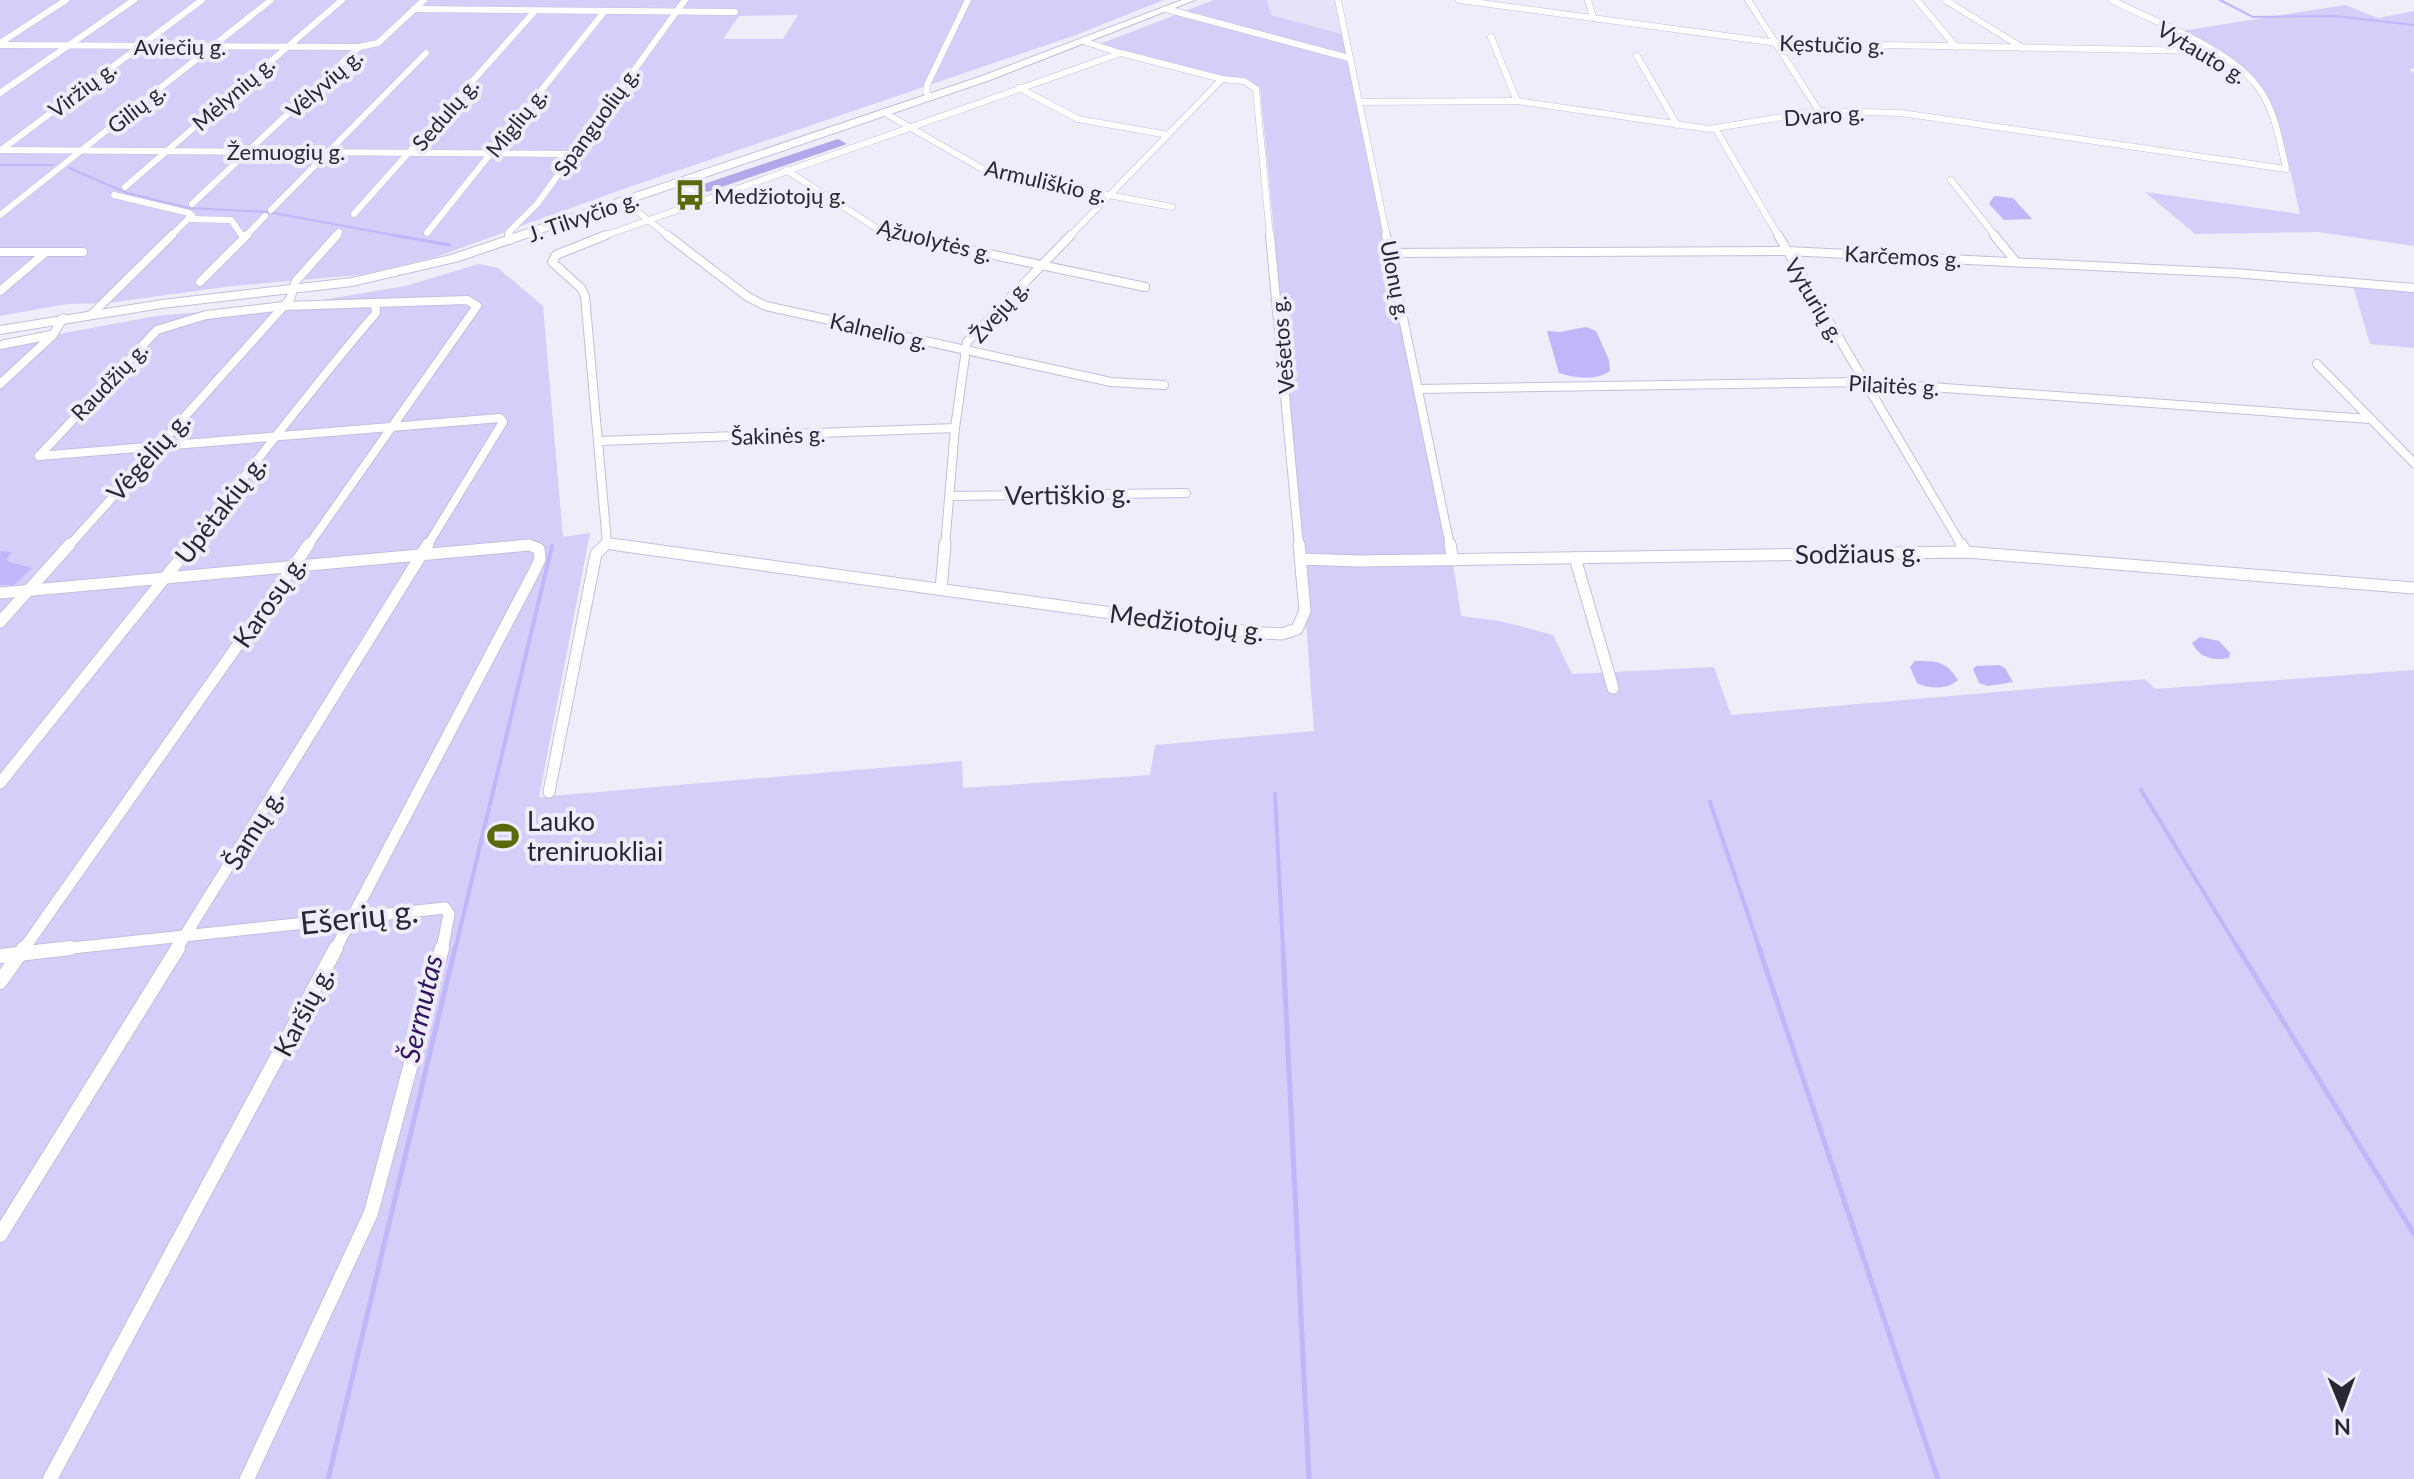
<svg xmlns="http://www.w3.org/2000/svg" width="2414" height="1479" font-family="Lato,sans-serif">
	<style>
		.built { fill: #e6e2fa }
		.green { fill: #d5cef8; fill-rule: evenodd }
		.forest { fill: #b4a7e9 }
		.water { fill: #c3b5f9 }
		.lines { fill: none; stroke-linecap: round; stroke-linejoin: round }
		.stream-far3 { stroke: #c3b5f9; stroke-width: 2 }
		.stream-far2 { stroke: #c3b5f9; stroke-width: 3 }
		.stream-far1 { stroke: #c3b5f9; stroke-width: 4 }
		.stream { stroke: #c3b5f9; stroke-width: 5 }
		.street-far3-casing { stroke: #c4bede; stroke-width: 7 }
		.street-far2-casing { stroke: #c4bede; stroke-width: 10 }
		.street-far1-casing { stroke: #c4bede; stroke-width: 13 }
		.street-casing { stroke: #c4bede; stroke-width: 16 }
		.primary-casing { stroke: #c4bede; stroke-width: 2 }
		.street-far3 { stroke: #fff; stroke-width: 6 }
		.street-far2 { stroke: #fff; stroke-width: 8 }
		.street-far1 { stroke: #fff; stroke-width: 11 }
		.street { stroke: #fff; stroke-width: 14 }
		.primary { fill: #fff; fill-rule: evenodd }
		.labels { text-anchor: middle; dominant-baseline: central; stroke-width: 8; stroke-linejoin: round; paint-order: stroke }
		.far-street-label { font-size: 22px; fill: #292733; stroke: #efedfa }
		.far-poi-label { font-size: 22px; fill: #292733; stroke: #efedfa; text-anchor: start }
		.street-label { font-size: 26px; fill: #292733; stroke: #efedfa }
		.poi-label { font-size: 26px; fill: #292733; stroke: #efedfa; text-anchor: start }
		.water-label { font-size: 28px; font-style: italic; fill: #311561; stroke: #efedfa }
		.near-street-label { font-size: 32px; fill: #292733; stroke: #efedfa }
	</style>
	<rect width="100%" height="100%" fill="#efedfa"/>
	<polygon class="built" points="1267,0 1336,0 1342,34 1271,15"/>
	<g class="green">
		<path d="M0,0H1164L1073,36L615,192L436,257L360,275L232,286L108,303L67,304L0,316ZM798,15L783,39H723L739,16Z"/>
		<path d="M1214,0H1267L1271,15L1342,34C1381,228 1433,420 1461,616L1500,621L1553,635L1572,674L1714,667L1731,715L2145,679L2155,689L2414,670V1479H0V345L156,316L311,302L405,286L479,264L498,268L543,306L563,537L590,533L539,797L962,761L963,788L1150,775L1155,745L1314,731L1289,387L1260,87L1245,80L1218,77L1100,44Z"/>
		<path d="M2345,5L2378,18L2414,11V68L2409,70L2414,73V246L2318,232L2195,234L2145,192L2300,214C2292,179 2282,128 2265,96C2251,71 2201,46 2175,32Z"/>
		<polygon points="2353,286 2414,290 2414,348 2370,344"/>
	</g>
	<polygon class="forest" points="838,139 847,144 707,192 698,186"/>
	<g class="water">
		<polygon points="1994,196 2013,198 2032,219 2004,220 1989,204"/>
		<path d="M1586,327L1596,331L1609,360L1610,371C1596,381 1574,378 1559,373L1547,331L1560,332Z"/>
		<polygon points="0,551 12,552 7,559 9,562 32,568 14,585 0,585"/>
		<path d="M2200,637L2219,641L2230,653L2229,658C2213,661 2200,658 2192,643Z"/>
		<path d="M1915,661C1937,661 1946,661 1958,680C1947,690 1929,689 1917,683L1910,667Z"/>
		<polygon points="1999,665 2005,668 2013,682 1988,686 1979,683 1973,669 1976,666"/>
	</g>
	<g class="lines">
		<g class="stream-far3">
			<polyline points="2220,0 2253,17 2335,16 2414,25"/>
			<polyline points="0,165 53,165"/>
			<polyline points="69,168 127,193 189,208 268,212 404,237"/>
		</g>
		<polyline class="stream-far2" points="393,235 450,245"/>
		<g class="stream-far1">
			<polyline points="2141,790 2239,950"/>
			<polyline points="1275,794 1283,950"/>
			<polyline points="1710,802 1760,950"/>
			<polyline points="455,950 552,546"/>
		</g>
		<g class="stream">
			<polyline points="1283,948 1309,1479"/>
			<polyline points="1759,948 1938,1479"/>
			<polyline points="2238,948 2414,1234"/>
			<polyline points="328,1479 455,948"/>
		</g>
		<defs>
			<g id="street-far3">
				<polyline points="1338,0 1387,237"/>
				<polyline points="1459,0 1778,43 2203,51"/>
				<polyline points="1588,0 1593,18"/>
				<polyline points="1748,0 1819,111"/>
				<polyline points="1917,0 1956,47"/>
				<polyline points="1945,0 2023,48"/>
				<polyline points="414,9 735,12"/>
				<polyline points="1166,9 1349,58"/>
				<polyline points="1491,37 1517,101"/>
				<polyline points="1086,42 1120,53"/>
				<polyline points="0,43 66,0"/>
				<polyline points="0,45 359,47 378,43 424,0"/>
				<polyline points="1637,56 1677,125"/>
				<polyline points="1019,88 1078,119 1168,135"/>
				<polyline points="0,93 134,0"/>
				<polyline points="931,97 926,92 927,85 968,0"/>
				<path d="M1360,102L1517,101L1709,129L1819,111L1901,113L2286,169C2280,142 2275,109 2257,86C2227,47 2156,23 2112,0"/>
				<polyline points="885,113 988,172 1172,207"/>
				<polyline points="1715,128 1779,237"/>
				<polyline points="0,150 572,154"/>
				<polyline points="1,150 202,0"/>
				<polyline points="786,170 878,229 908,237"/>
				<polyline points="1951,180 1996,237"/>
				<polyline points="680,183 702,199"/>
				<polyline points="125,187 342,0"/>
				<polyline points="114,195 189,213 192,215 188,219"/>
				<polyline points="625,202 670,237"/>
				<polyline points="192,204 359,47"/>
				<polyline points="271,210 426,53"/>
				<polyline points="354,214 535,11"/>
				<polyline points="0,215 271,0"/>
				<polyline points="188,219 231,220 243,237"/>
				<polyline points="427,233 604,12"/>
				<polyline points="170,237 188,219"/>
				<polyline points="245,237 265,216"/>
				<polyline points="335,237 339,232"/>
				<polyline points="510,237 509,232 537,204 685,0"/>
				<polyline points="601,237 1121,53 1222,79 1244,81 1256,89 1270,237"/>
				<polyline points="1069,237 1222,79"/>
			</g>
			<g id="street-far2">
				<polyline points="509,235 510,240"/>
				<polyline points="606,235 556,255 552,262 581,288 585,296 607,543"/>
				<polyline points="667,235 748,297 766,306 1111,382 1164,385"/>
				<polyline points="899,235 1145,287"/>
				<polyline points="1270,235 1299,546"/>
				<polyline points="1386,235 1450,546"/>
				<polyline points="1778,235 1962,546"/>
				<polyline points="1994,235 2016,262"/>
				<polyline points="0,252 83,252"/>
				<polyline points="1391,253 1787,251 2234,273 2414,288"/>
				<polyline points="200,282 247,235"/>
				<polyline points="0,291 45,253"/>
				<polyline points="93,313 172,235"/>
				<polyline points="0,345 51,335"/>
				<polyline points="2317,364 2414,463"/>
				<polyline points="0,384 53,335 63,318"/>
				<polyline points="1418,389 1863,382 2369,419"/>
				<polyline points="600,441 955,428"/>
				<path d="M39,456L157,330L206,315L284,306L375,303L376,313C311,388 252,468 190,546"/>
				<polyline points="39,456 500,418 503,422 427,546"/>
				<polyline points="950,496 1186,493"/>
				<polyline points="607,543 625,546"/>
				<polyline points="69,546 290,299 296,281 337,235"/>
				<polyline points="308,546 477,306 467,300 375,303"/>
				<polyline points="523,546 530,546"/>
				<polyline points="604,546 607,543"/>
				<polyline points="945,546 955,428 967,342 1071,235"/>
			</g>
			<g id="street-far1">
				<polyline points="611,544 1249,632 1282,634 1297,629 1305,611 1299,544"/>
				<polyline points="1450,544 1453,560"/>
				<polyline points="1961,544 1966,552"/>
				<polyline points="1575,558 1613,688"/>
				<polyline points="1301,559 1359,561 1966,552 2414,588"/>
				<polyline points="941,589 945,544"/>
				<polyline points="0,593 529,545 539,549 540,559 534,572 335,950"/>
				<polyline points="0,622 70,544"/>
				<polyline points="0,783 192,544"/>
				<polyline points="549,792 596,554 606,544"/>
				<polyline points="23,950 309,544"/>
				<polyline points="53,950 445,908 449,914 442,950"/>
				<polyline points="176,950 428,544"/>
			</g>
			<g id="street">
				<polyline points="0,956 71,948"/>
				<polyline points="0,982 24,948"/>
				<polyline points="0,1235 178,948"/>
				<polyline points="50,1479 336,948"/>
				<polyline points="247,1479 371,1213 442,948"/>
			</g>
			<polygon id="primary" points="1182,0 1195,0 990,80 459,261 352,286 162,308 0,334 0,326 162,300 352,278 451,255 982,76"/>
		</defs>
		<use href="#street-far3" class="street-far3-casing"/>
		<use href="#street-far2" class="street-far2-casing"/>
		<use href="#street-far1" class="street-far1-casing"/>
		<use href="#street" class="street-casing"/>
		<use href="#primary" class="primary-casing"/>
		<use href="#street-far3" class="street-far3"/>
		<use href="#street-far2" class="street-far2"/>
		<use href="#street-far1" class="street-far1"/>
		<use href="#street" class="street"/>
		<use href="#primary" class="primary"/>
	</g>
	<defs>
		<symbol id="bus-bare" viewBox="-9 -9 18 18"><path d="M-5-6H5V4H4V6H2V4H-2V6H-4V4H-5ZM-3.5-4V0h7V-4ZM-3.5 1.2v1.5H-2V1.2ZM2 1.2v1.5H3.5V1.2Z" fill="#5c680c" stroke="#efedfa" stroke-width="2.5" paint-order="stroke"/></symbol>
		<symbol id="stadium-bare" viewBox="-9 -9 18 18"><path d="M0-5a6.5 5 0 1 0 0 10a6.5 5 0 1 0 0-10ZM-3.5-1.8h7v3.6h-7Z" fill="#5c680c" stroke="#efedfa" stroke-width="2.5" paint-order="stroke"/></symbol>
	</defs>
	<g fill-rule="evenodd">
		<use href="#bus-bare" x="668" y="173" width="44" height="44"/>
		<use href="#stadium-bare" x="481" y="814" width="44" height="44"/>
	</g>
	<g class="labels">
		<g class="far-street-label">
			<text transform="translate(1832 44) rotate(2)">Kęstučio g.</text>
			<text x="180" y="46">Aviečių g.</text>
			<text transform="translate(2202 52) rotate(31)">Vytauto g.</text>
			<text transform="translate(324 83) rotate(-41)">Vėlyvių g.</text>
			<text transform="translate(82 89) rotate(-37)">Viržių g.</text>
			<text transform="translate(233 93) rotate(-41)">Mėlynių g.</text>
			<text transform="translate(136 108) rotate(-38)">Gilių g.</text>
			<text transform="translate(445 114) rotate(-49)">Sedulų g.</text>
			<text transform="translate(1824 115) rotate(-4)">Dvaro g.</text>
			<text transform="translate(596 121) rotate(-54)">Spanguolių g.</text>
			<text transform="translate(516 122) rotate(-51)">Miglių g.</text>
			<text x="286" y="151">Žemuogių g.</text>
			<text transform="translate(1046 181) rotate(13)">Armuliškio g.</text>
			<text transform="translate(583 216) rotate(-19)">J. Tilvyčio g.</text>
			<text transform="translate(935 240) rotate(14)">Ąžuolytės g.</text>
			<text transform="translate(1903 256) rotate(3)">Karčemos g.</text>
			<text transform="translate(1396 280) rotate(79)">Ulonų g.</text>
			<text transform="translate(1815 300) rotate(59)">Vyturių g.</text>
			<text transform="translate(999 311) rotate(-48)">Žvejų g.</text>
			<text transform="translate(879 331) rotate(13)">Kalnelio g.</text>
			<text transform="translate(1282 345) rotate(-95)">Vešetos g.</text>
			<text transform="translate(109 381) rotate(-46)">Raudžių g.</text>
			<text transform="translate(1894 385) rotate(3)">Pilaitės g.</text>
			<text transform="translate(778 435) rotate(-2)">Šakinės g.</text>
		</g>
		<g class="far-poi-label">
			<text x="714" y="195">Medžiotojų g.</text>
		</g>
		<g class="street-label">
			<text transform="translate(148 456) rotate(-48)">Vėgėlių g.</text>
			<text transform="translate(1068 494) rotate(-1)">Vertiškio g.</text>
			<text transform="translate(220 509) rotate(-52)">Upėtakių g.</text>
			<text transform="translate(1858 553) rotate(-1)">Sodžiaus g.</text>
			<text transform="translate(269 601) rotate(-55)">Karosų g.</text>
			<text transform="translate(1187 622) rotate(7)">Medžiotojų g.</text>
			<text transform="translate(253 829) rotate(-58)">Šamų g.</text>
			<text transform="translate(303 1011) rotate(-62)">Karšių g.</text>
		</g>
		<g class="poi-label">
			<text x="527" y="821">Lauko<tspan x="527" dy="30">treniruokliai</tspan></text>
		</g>
		<g class="water-label">
			<text transform="translate(420 1008) rotate(-77)">Šermutas</text>
		</g>
		<g class="near-street-label">
			<text transform="translate(359 916) rotate(-6)">Ešerių g.</text>
		</g>
	</g>
	<g transform="translate(2342 1407) rotate(179)" stroke="#efedfa" stroke-width="6" paint-order="stroke">
	<path d="M0-6L14 30L0 20L-14 30Z" fill="#292733"/>
	<text y="-12" font-size="22" font-weight="bold" text-anchor="middle" fill="#292733">N</text>
	</g>
</svg>
